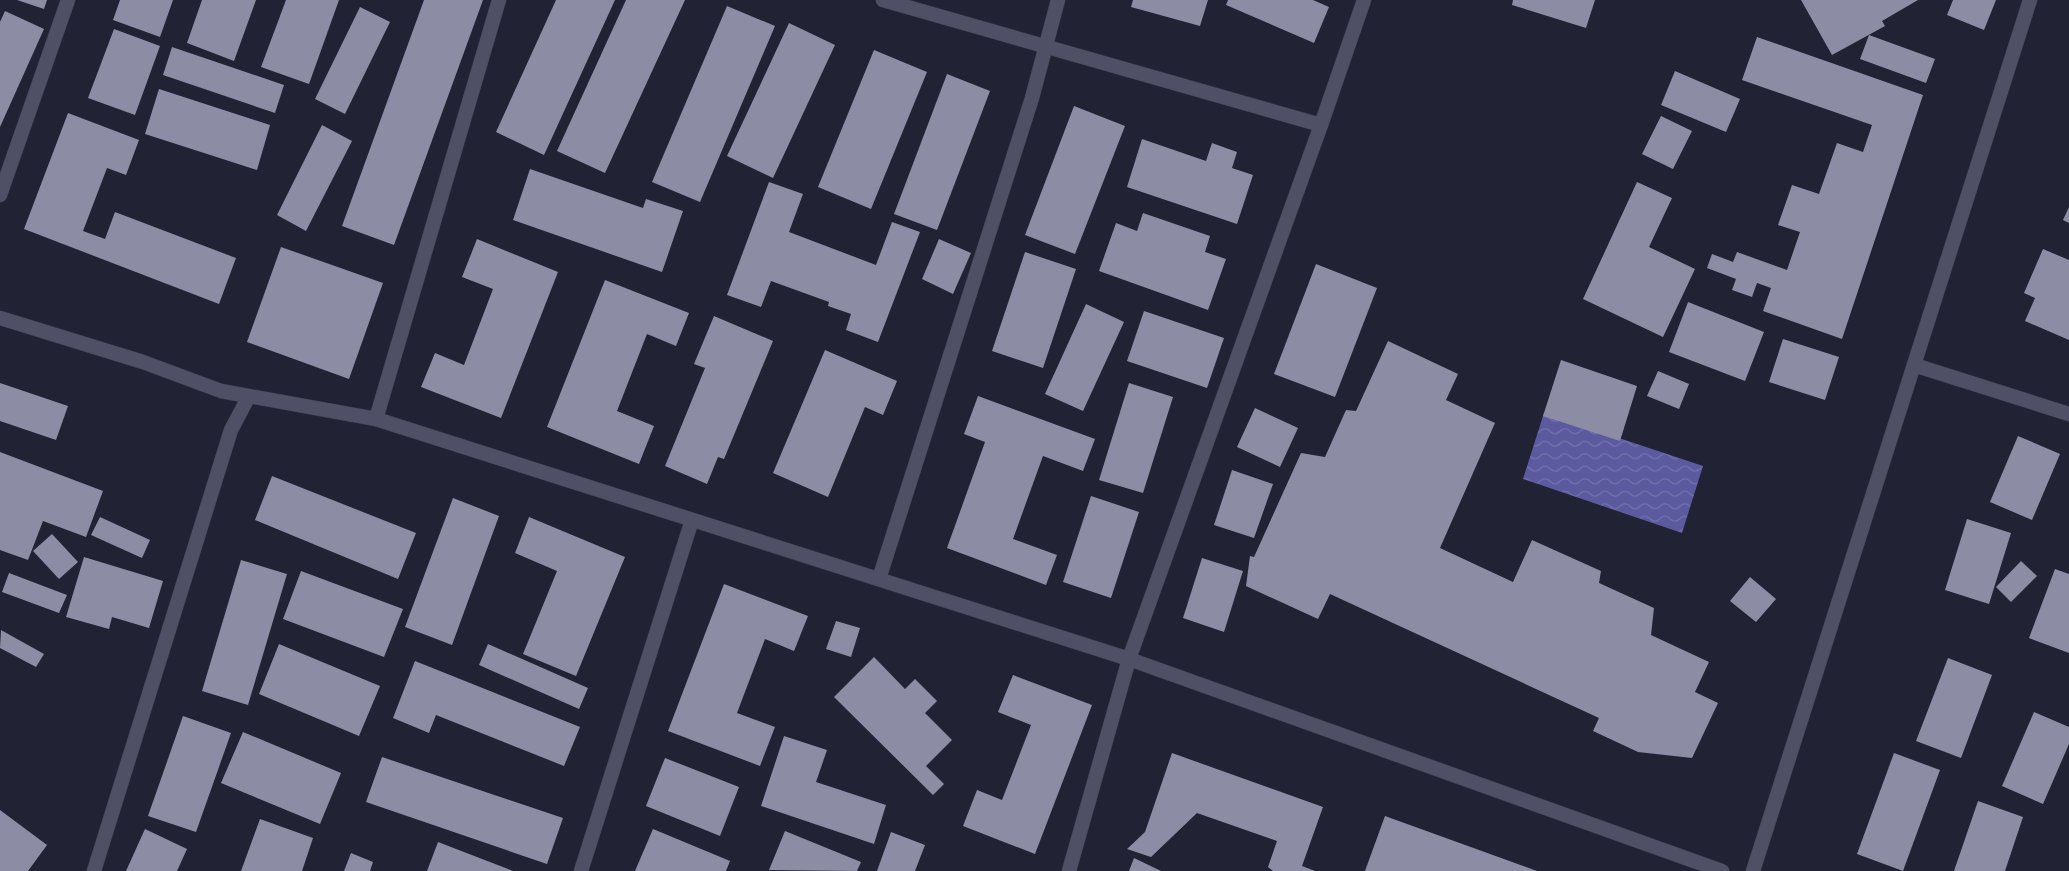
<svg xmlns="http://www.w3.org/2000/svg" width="2069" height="871" font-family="'DejaVu Sans',sans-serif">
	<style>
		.water { fill: url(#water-waves) }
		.building { fill: #8c8da5 }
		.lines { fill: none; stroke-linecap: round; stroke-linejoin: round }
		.service-casing { stroke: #3d3e4d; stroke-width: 15 }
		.minor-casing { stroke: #3d3e4d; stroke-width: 15 }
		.service { stroke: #4f5066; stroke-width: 14 }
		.minor { stroke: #4f5066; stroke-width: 14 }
	</style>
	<defs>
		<pattern id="water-waves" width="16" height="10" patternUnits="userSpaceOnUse" patternTransform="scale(1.25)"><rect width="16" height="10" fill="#5b5a9f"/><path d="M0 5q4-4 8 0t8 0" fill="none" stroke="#7372ad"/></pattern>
	</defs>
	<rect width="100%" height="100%" fill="#212234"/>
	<polygon class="water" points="1544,413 1703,466 1682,533 1523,479"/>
	<g class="building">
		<polygon points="17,0 47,0 44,9"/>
		<polygon points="120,0 173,0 160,37 113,20"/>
		<polygon points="202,0 256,0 234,61 187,43"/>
		<polygon points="286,0 339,0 309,84 261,67"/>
		<polygon points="424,0 483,0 394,245 342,226"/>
		<polygon points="556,0 615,0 544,155 496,132"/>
		<polygon points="626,0 685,0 605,173 557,151"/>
		<polygon points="1133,0 1208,0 1200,26 1131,7"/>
		<polygon points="1228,0 1313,0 1329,7 1314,43 1226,5"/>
		<polygon points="1513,0 1595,0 1586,28 1512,5"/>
		<polygon points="1801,0 1918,0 1882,21 1885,26 1832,55"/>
		<polygon points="1953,0 1996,0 1984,30 1947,15"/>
		<polygon points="727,6 775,26 700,202 652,182"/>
		<polygon points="360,7 390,22 345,114 315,99"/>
		<polygon points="5,11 44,29 0,127 0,22"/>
		<polygon points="789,23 835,45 773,178 727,156"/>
		<polygon points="114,29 160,46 135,115 88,98"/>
		<polygon points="1869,35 1935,59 1926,83 1860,59"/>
		<polygon points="1757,37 1923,95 1842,339 1763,311 1771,288 1757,283 1752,297 1732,290 1736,279 1707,268 1712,254 1733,262 1737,252 1787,270 1800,232 1778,225 1792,185 1819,194 1837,143 1863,152 1872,125 1742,80"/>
		<polygon points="172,47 284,85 275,113 163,75"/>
		<polygon points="874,50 927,72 871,209 818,187"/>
		<polygon points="1675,71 1740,99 1726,132 1661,105"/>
		<polygon points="947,74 990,91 937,230 894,214"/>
		<polygon points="159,89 270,125 257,170 145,134"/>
		<polygon points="1074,106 1125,126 1075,254 1025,235"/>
		<polygon points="68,113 139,140 126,175 107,168 83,231 105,239 115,212 236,258 219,304 24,229"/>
		<polygon points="1661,116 1692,131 1673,169 1642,154"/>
		<polygon points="322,125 352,141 306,231 277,215"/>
		<polygon points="1142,139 1206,161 1212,143 1237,152 1232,168 1253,175 1237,224 1127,187"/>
		<polygon points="530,169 643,208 646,199 683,211 662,272 513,220"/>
		<polygon points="769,182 803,194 789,232 876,265 892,222 920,232 878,342 846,330 851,314 828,306 829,302 771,281 761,307 727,295"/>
		<polygon points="1637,182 1672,198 1649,247 1695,269 1663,337 1583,299"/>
		<polygon points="2069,207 2069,223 2063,220"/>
		<polygon points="1143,213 1210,236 1205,252 1226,259 1208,310 1099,271 1116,223 1137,231"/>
		<polygon points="477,239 558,272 501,418 421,387 435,353 464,365 493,289 462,277"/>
		<polygon points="939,239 971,253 953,294 922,279"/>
		<polygon points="281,247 383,283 349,379 247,342"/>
		<polygon points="2043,249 2069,260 2069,340 2025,321 2035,298 2024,293"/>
		<polygon points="1025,252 1076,269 1043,368 992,351"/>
		<polygon points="1316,264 1377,288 1335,397 1274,374"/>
		<polygon points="605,280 689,313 676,346 647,334 617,411 654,426 639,464 547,427"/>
		<polygon points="1688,302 1764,332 1745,381 1669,352"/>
		<polygon points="1086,304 1124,322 1083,411 1045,394"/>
		<polygon points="1144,311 1224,338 1207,388 1127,361"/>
		<polygon points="714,316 773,341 724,459 718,457 707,484 665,466 705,368 694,364"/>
		<polygon points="1783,339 1839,357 1825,400 1769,382"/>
		<polygon points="1388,341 1458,374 1446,400 1495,423 1440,548 1513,582 1532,540 1601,571 1599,583 1654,608 1651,635 1709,662 1695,692 1718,703 1692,758 1638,752 1593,731 1599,718 1330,594 1318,619 1246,586 1250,556 1254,557 1301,453 1325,457 1346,410 1356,411"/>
		<polygon points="825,350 897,381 883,415 865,407 828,497 773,473"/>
		<polygon points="1561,360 1637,386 1620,441 1543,416"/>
		<polygon points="1658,371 1689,384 1679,409 1647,396"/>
		<polygon points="0,383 68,406 56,440 0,421"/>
		<polygon points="1129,383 1173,397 1143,493 1099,480"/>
		<polygon points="978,396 1095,439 1083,471 1043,456 1013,539 1057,555 1046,585 947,548 985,442 964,434"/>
		<polygon points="1255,408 1298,428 1280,467 1237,447"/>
		<polygon points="2018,436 2060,454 2032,520 1990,502"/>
		<polygon points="0,452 103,491 86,537 43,521 28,560 0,550"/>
		<polygon points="1232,470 1273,484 1254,538 1214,525"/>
		<polygon points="272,476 416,533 398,579 255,520"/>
		<polygon points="1091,496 1139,512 1111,598 1063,582"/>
		<polygon points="453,498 499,516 452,645 405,627"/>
		<polygon points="100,517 150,540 142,558 91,535"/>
		<polygon points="529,517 625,557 576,676 523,654 557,571 515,553"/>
		<polygon points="1967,519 2011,533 1989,604 1945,590"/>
		<polygon points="52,534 78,562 59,579 33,551"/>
		<polygon points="84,557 163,581 149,628 112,617 109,629 66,617"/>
		<polygon points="1202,558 1243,571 1224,632 1183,618"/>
		<polygon points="241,560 287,574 248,705 202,691"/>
		<polygon points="2021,561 2037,576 2011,602 1996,587"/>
		<polygon points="2055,569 2069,574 2069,653 2029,638"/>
		<polygon points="301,571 403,609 384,657 283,619"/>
		<polygon points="9,573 67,595 59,613 2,592"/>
		<polygon points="1750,577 1776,599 1756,622 1730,601"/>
		<polygon points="724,584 808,616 794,651 765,639 737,713 775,727 760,766 668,731"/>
		<polygon points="836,621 860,628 851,657 826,649"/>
		<polygon points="1,630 44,654 36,667 0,648"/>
		<polygon points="279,644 380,686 359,736 259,694"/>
		<polygon points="488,644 588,688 579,709 479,665"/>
		<polygon points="874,657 905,689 915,679 937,701 925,713 952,740 926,766 944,784 933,795 834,697"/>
		<polygon points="1948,658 1992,675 1961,758 1916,741"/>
		<polygon points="415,661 580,727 564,766 436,715 429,733 393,718"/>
		<polygon points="1013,675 1092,705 1035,854 963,826 977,790 1002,800 1031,725 998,712"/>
		<polygon points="2034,712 2069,727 2069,744 2043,804 2002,786"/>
		<polygon points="183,716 231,733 196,832 148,816"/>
		<polygon points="243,732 341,773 320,824 221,783"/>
		<polygon points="784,736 827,750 816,782 886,805 874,844 761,806"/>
		<polygon points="1172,753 1323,807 1302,866 1315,871 1273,871 1268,867 1277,841 1197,813 1151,857 1127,849 1145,832"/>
		<polygon points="1894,753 1940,770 1903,871 1857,854"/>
		<polygon points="382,757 563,818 547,864 366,802"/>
		<polygon points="665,758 739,787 720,836 646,806"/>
		<polygon points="1978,801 2023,817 2005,871 1954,871"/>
		<polygon points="0,810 47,845 28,871 0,871"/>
		<polygon points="1385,816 1537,871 1365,871"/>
		<polygon points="260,819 313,838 302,871 241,871"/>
		<polygon points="145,829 187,849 177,871 126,871"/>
		<polygon points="653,829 730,861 726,871 635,871"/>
		<polygon points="785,831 861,862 857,871 769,870"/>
		<polygon points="891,832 925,845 915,871 877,871"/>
		<polygon points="438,842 513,871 427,871"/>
		<polygon points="351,853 373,862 370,871 344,871"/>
		<polygon points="1134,858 1161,871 1129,871"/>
	</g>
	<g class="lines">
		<defs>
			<polyline id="service" points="0,195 68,0"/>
			<g id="minor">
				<polyline points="883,0 1321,125 1129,659 1069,871"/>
				<polyline points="1321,125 1364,0"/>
				<polyline points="0,318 143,362 221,391 376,419 1129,659 1722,871"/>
				<polyline points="1914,365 2069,414"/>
				<polyline points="376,419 499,0"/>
				<polyline points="879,579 1032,98 1058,0"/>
				<polyline points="94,871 231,430 249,396"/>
				<polyline points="581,871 692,520"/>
				<polyline points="1753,871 2030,0"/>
			</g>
		</defs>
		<use href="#service" class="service-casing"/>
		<use href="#minor" class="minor-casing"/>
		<use href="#service" class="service"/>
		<use href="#minor" class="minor"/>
	</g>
</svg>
